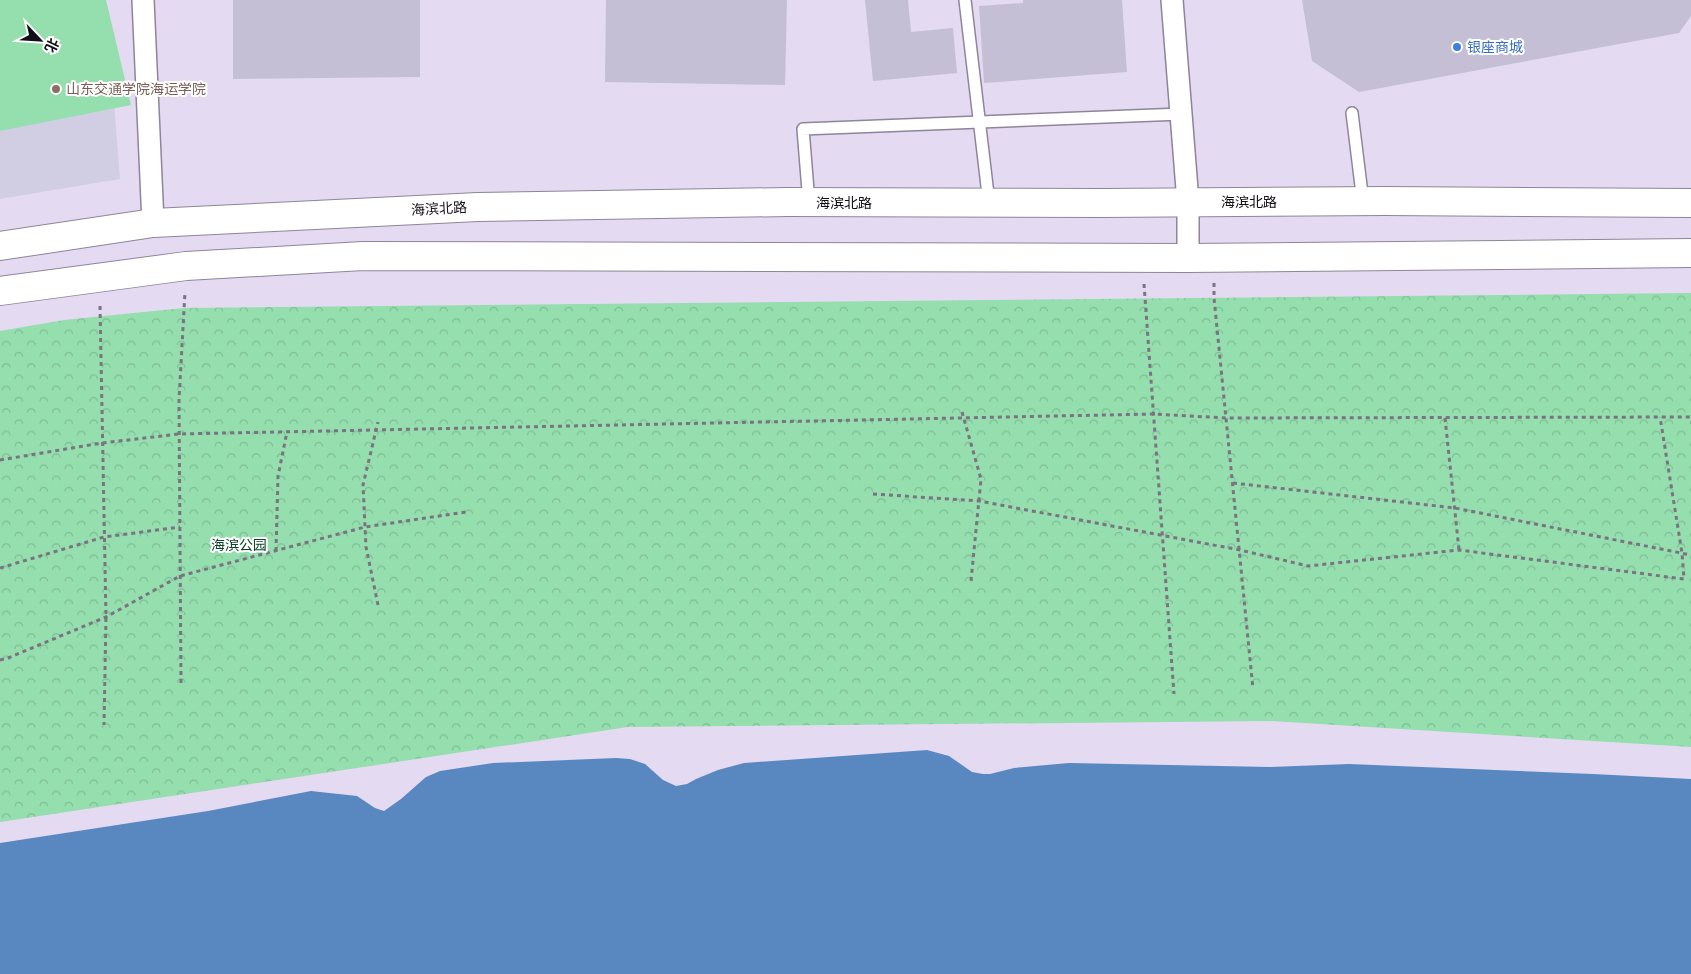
<svg xmlns="http://www.w3.org/2000/svg" width="1691" height="974" font-family="'Nunito Sans','Noto Sans SC',sans-serif">
	<style>
		.education { fill: #d1cee4 }
		.park { fill: url(#park-crowns) }
		.garden { fill: #95deae }
		.water { fill: #5988c1 }
		.building { fill: #c5bfd6 }
		.lines { fill: none; stroke-linecap: round; stroke-linejoin: round }
		.lane-casing { stroke: #8e859a; stroke-width: 14 }
		.street-casing { stroke: #8e859a; stroke-width: 24 }
		.primary-casing { stroke: #8e859a; stroke-width: 30 }
		.path { stroke: #7a7382; stroke-width: 3; stroke-dasharray: 4 4; stroke-linecap: butt }
		.lane { stroke: #fff; stroke-width: 11 }
		.street { stroke: #fff; stroke-width: 21 }
		.primary { stroke: #fff; stroke-width: 28 }
		.shop-dot { fill: #3f7fe0; stroke: #fff; stroke-width: 2 }
		.education-dot { fill: #8d6e63; stroke: #fff; stroke-width: 2 }
		.labels { text-anchor: middle; dominant-baseline: central; stroke-width: 4; stroke-linejoin: round; paint-order: stroke }
		.shop-label { font-size: 14px; fill: #366cbe; stroke: #fff; text-anchor: start }
		.education-label { font-size: 14px; fill: #785e54; stroke: #fff; text-anchor: start }
		.street-label { font-size: 14px; fill: #120e16; stroke: #fff }
		.park-label { font-size: 14px; fill: #0a4527; stroke: #fff }
	</style>
	<defs>
		<pattern id="park-crowns" width="20" height="18" patternUnits="userSpaceOnUse" patternTransform="scale(1.25)"><rect width="20" height="18" fill="#95deae"/><path d="M2 6a3 3 0 1 1 6 0M12 15a3 3 0 1 1 6 0" fill="none" stroke="#7fbd95"/></pattern>
	</defs>
	<rect width="100%" height="100%" fill="#e4daf1"/>
	<polygon class="education" points="0,0 106,0 120,179 0,199"/>
	<polygon class="park" points="1691,293 1691,747 1272,721 628,727 0,822 0,331 64,320 184,308"/>
	<polygon class="garden" points="0,0 106,0 131,105 0,131"/>
	<polygon class="water" points="927,750 949,756 972,772 983,774 990,774 1014,768 1069,763 1270,767 1349,764 1593,774 1691,779 1691,974 0,974 0,843 208,811 311,791 357,796 375,808 384,811 401,799 426,777 440,771 493,763 616,758 630,759 645,764 663,780 676,786 687,784 696,779 718,770 744,763"/>
	<g class="building">
		<polygon points="233,0 420,0 420,77 233,79"/>
		<polygon points="606,0 787,0 785,85 605,82"/>
		<polygon points="865,0 908,0 911,32 953,28 957,73 873,81"/>
		<polygon points="1023,0 1122,0 1127,72 984,83 979,6 1023,3"/>
		<polygon points="1302,0 1691,0 1691,16 1679,33 1359,92 1312,61"/>
	</g>
	<g class="lines">
		<defs>
			<g id="lane">
				<polyline points="965,0 989,203"/>
				<polyline points="1352,113 1363,202"/>
				<polyline points="809,203 803,129 1181,114"/>
			</g>
			<g id="street">
				<polyline points="143,0 153,223"/>
				<polyline points="1172,0 1188,202 1188,258"/>
			</g>
			<g id="primary">
				<polyline points="0,246 153,223 478,207 787,202 1102,203 1385,201 1691,203"/>
				<polyline points="0,291 186,266 363,256 1188,258 1691,253"/>
			</g>
		</defs>
		<use href="#lane" class="lane-casing"/>
		<use href="#street" class="street-casing"/>
		<use href="#primary" class="primary-casing"/>
		<g class="path">
			<polyline points="1214,283 1214,298 1253,689"/>
			<polyline points="1144,284 1174,694"/>
			<polyline points="100,306 106,617 104,725"/>
			<polyline points="962,412 981,479 971,581"/>
			<polyline points="1445,418 1459,550"/>
			<polyline points="0,460 102,443 179,434 1153,414 1227,418 1691,417"/>
			<polyline points="1233,483 1455,508 1691,555"/>
			<polyline points="873,494 979,501 1240,550 1308,566 1459,550 1684,579 1682,553 1660,417"/>
			<polyline points="276,551 278,476 287,432"/>
			<polyline points="0,568 104,537 180,527"/>
			<polyline points="378,605 366,547 363,485 378,422"/>
			<polyline points="0,660 8,658 106,617 180,576 365,527 466,512"/>
			<polyline points="181,683 179,400 185,292"/>
		</g>
		<use href="#lane" class="lane"/>
		<use href="#street" class="street"/>
		<use href="#primary" class="primary"/>
	</g>
	<circle class="shop-dot" cx="1457" cy="47" r="5"/>
	<circle class="education-dot" cx="56" cy="89" r="5"/>
	<g class="labels">
		<g class="shop-label">
			<text x="1467" y="47">银座商城</text>
		</g>
		<g class="education-label">
			<text x="66" y="89">山东交通学院海运学院</text>
		</g>
		<g class="street-label">
			<text x="1249" y="202">海滨北路</text>
			<text x="844" y="203">海滨北路</text>
			<text transform="translate(439 209) rotate(-3)">海滨北路</text>
		</g>
		<g class="park-label">
			<text x="239" y="545">海滨公园</text>
		</g>
	</g>
	<g transform="translate(40 40) rotate(115)" stroke="#ffffff" stroke-width="4" paint-order="stroke">
	<path d="M0-4L9 19L0 12L-9 19Z" fill="#120e16"/>
	<text y="-8" font-size="14" font-weight="bold" text-anchor="middle" fill="#120e16">北</text>
	</g>
</svg>
